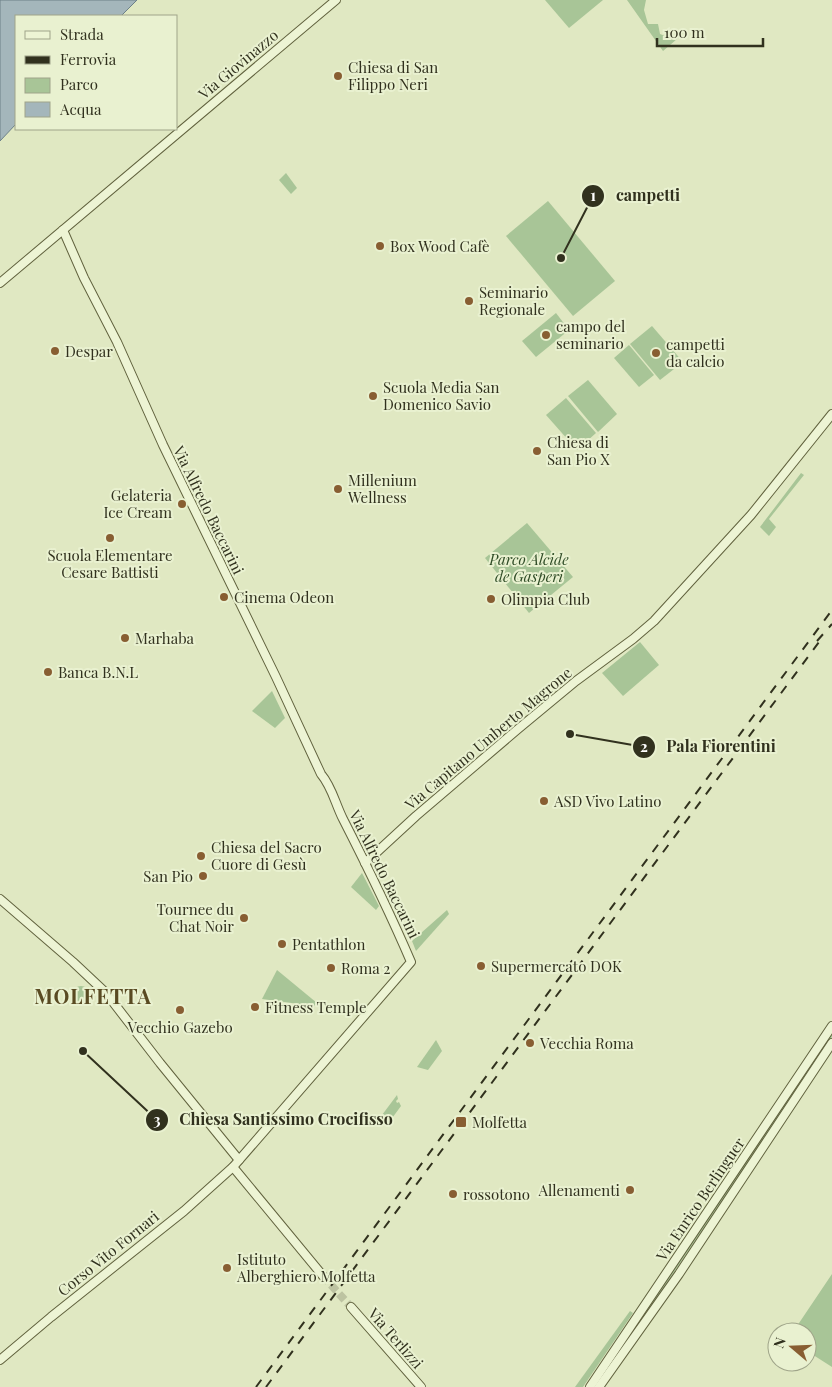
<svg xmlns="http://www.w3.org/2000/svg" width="832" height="1387" font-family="'Playfair Display',serif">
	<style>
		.green { fill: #a8c597 }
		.water { fill: #a4b6bb; stroke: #6c8088 }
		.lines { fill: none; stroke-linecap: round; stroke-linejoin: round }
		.secondary-tunnel { stroke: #bdc3a1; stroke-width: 8; stroke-dasharray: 8 4; stroke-linecap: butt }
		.secondary-casing { stroke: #61623e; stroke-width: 10 }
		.secondary { stroke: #edf4d4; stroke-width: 8 }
		.rail { stroke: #31311e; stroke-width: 2; stroke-dasharray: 9 9; stroke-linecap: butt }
		.poi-dot { fill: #885e32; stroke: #e9f1d0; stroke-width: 2 }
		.labels { text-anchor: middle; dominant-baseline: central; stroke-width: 4; stroke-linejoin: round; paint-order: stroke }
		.street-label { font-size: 15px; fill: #31311e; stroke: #e9f1d0 }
		.poi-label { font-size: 15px; fill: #31311e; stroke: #e9f1d0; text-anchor: start }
		.park-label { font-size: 15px; font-style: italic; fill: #2f4c26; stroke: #e9f1d0 }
		.district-label { font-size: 20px; font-weight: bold; letter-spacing: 1px; fill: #594a22; stroke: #e9f1d0 }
		.leader { fill: none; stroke: #31311e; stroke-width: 2 }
		.callout-dot { fill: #31311e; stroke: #e9f1d0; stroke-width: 2 }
		.mark-label { font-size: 15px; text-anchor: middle; font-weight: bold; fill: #fff }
		.callout-label { font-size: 16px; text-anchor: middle; font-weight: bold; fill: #31311e; stroke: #e9f1d0; stroke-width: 4; stroke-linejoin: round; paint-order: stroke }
	</style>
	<rect width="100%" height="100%" fill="#e0e8c2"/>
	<g class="green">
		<polygon points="545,0 603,0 569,28"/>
		<polygon points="627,0 646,0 644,10 648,24 658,24 660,34 665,36 684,33 663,51"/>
		<polygon points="286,173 297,188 291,194 279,180"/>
		<polygon points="548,201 615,281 573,316 506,236"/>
		<polygon points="556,313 569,330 536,357 522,341"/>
		<polygon points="652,326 683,362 660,380 630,344"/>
		<polygon points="629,345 654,375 639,387 614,358"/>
		<polygon points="588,380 617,414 598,432 568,396"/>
		<polygon points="566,398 596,433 577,450 546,415"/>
		<polygon points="801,473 804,475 769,519 776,527 769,536 760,527"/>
		<polygon points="527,523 573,577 529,613 485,558"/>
		<polygon points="640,642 659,665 623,696 602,673"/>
		<polygon points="272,691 285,718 275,728 252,711"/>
		<polygon points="362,873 379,906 376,910 351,887"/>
		<polygon points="447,910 449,914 416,951 412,941"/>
		<polygon points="277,970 317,1003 314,1006 262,999"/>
		<circle cx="81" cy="994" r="8"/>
		<polygon points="832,1034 832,1037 597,1387 594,1387"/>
		<polygon points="436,1040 442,1051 428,1070 417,1067"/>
		<polygon points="397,1095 398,1099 396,1101 397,1103 399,1102 401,1106 387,1125 379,1119"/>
		<polygon points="832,1274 832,1367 807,1351 807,1332 793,1332"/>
		<polygon points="630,1311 633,1313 583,1387 575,1387"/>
	</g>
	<polygon class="water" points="0,0 137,0 121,16 16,16 16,124 0,141"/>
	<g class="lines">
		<polyline class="secondary-tunnel" points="323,1276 351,1307"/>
		<defs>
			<g id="secondary">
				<polyline points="0,283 336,0"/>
				<polyline points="365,863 416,816 518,729 576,681 633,639 654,621 751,515 832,414"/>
				<polyline points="0,899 73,962 106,993 160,1063 239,1160"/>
				<polyline points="233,1167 323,1276"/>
				<polyline points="351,1307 421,1387"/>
				<path d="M0,1360L51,1317L184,1211L233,1167L411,962C390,913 367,866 343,819C335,803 332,787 321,774L276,677L163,445L117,342L84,278L63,230"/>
				<polyline points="590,1387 832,1026"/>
				<polyline points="599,1387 679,1274 832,1043"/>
			</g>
		</defs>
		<use href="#secondary" class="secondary-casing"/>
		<use href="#secondary" class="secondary"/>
		<g class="rail">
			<polyline points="817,641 832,624"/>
			<polyline points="256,1387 832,610"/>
			<polyline points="266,1387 822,638"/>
		</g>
	</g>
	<g class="poi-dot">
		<circle cx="338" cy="76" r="5"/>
		<circle cx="380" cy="246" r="5"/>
		<circle cx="469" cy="301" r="5"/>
		<circle cx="546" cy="335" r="5"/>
		<circle cx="55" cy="351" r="5"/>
		<circle cx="656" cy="353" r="5"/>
		<circle cx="373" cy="396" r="5"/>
		<circle cx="537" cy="451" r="5"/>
		<circle cx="338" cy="489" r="5"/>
		<circle cx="182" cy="504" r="5"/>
		<circle cx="110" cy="538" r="5"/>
		<circle cx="224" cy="597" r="5"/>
		<circle cx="491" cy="599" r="5"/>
		<circle cx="125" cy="638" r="5"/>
		<circle cx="48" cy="672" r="5"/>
		<circle cx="544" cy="801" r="5"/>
		<circle cx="201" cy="856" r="5"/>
		<circle cx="203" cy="876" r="5"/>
		<circle cx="244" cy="918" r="5"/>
		<circle cx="282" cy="944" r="5"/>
		<circle cx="481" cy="966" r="5"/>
		<circle cx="331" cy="968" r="5"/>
		<circle cx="255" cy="1007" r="5"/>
		<circle cx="180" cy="1010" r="5"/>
		<circle cx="530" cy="1043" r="5"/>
		<rect x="455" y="1116" width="12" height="12" rx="2.5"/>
		<circle cx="630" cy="1190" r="5"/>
		<circle cx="453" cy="1194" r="5"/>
		<circle cx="227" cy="1268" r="5"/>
	</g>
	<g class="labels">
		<g class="street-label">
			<text transform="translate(238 64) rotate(-40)">Via Giovinazzo</text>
			<text transform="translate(209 510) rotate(64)">Via Alfredo Baccarini</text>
			<text transform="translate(488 738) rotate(-40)">Via Capitano Umberto Magrone</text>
			<text transform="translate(385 874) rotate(64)">Via Alfredo Baccarini</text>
			<text transform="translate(700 1199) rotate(-56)">Via Enrico Berlinguer</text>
			<text transform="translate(108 1253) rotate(-39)">Corso Vito Fornari</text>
			<text transform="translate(396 1338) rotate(49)">Via Terlizzi</text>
		</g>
		<g class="poi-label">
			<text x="348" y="67">Chiesa di San<tspan x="348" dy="17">Filippo Neri</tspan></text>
			<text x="390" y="246">Box Wood Cafè</text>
			<text x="479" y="292">Seminario<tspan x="479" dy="17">Regionale</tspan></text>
			<text x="556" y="326">campo del<tspan x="556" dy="17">seminario</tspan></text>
			<text x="666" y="344">campetti<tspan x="666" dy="17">da calcio</tspan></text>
			<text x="65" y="351">Despar</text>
			<text x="383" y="387">Scuola Media San<tspan x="383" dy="17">Domenico Savio</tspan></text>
			<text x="547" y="442">Chiesa di<tspan x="547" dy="17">San Pio X</tspan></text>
			<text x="348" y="480">Millenium<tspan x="348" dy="17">Wellness</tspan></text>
			<text x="172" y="495" text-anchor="end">Gelateria<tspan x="172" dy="17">Ice Cream</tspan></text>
			<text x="110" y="555" text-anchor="middle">Scuola Elementare<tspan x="110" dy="17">Cesare Battisti</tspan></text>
			<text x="234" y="597">Cinema Odeon</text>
			<text x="501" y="599">Olimpia Club</text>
			<text x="135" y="638">Marhaba</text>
			<text x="58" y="672">Banca B.N.L</text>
			<text x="554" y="801">ASD Vivo Latino</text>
			<text x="211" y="847">Chiesa del Sacro<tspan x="211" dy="17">Cuore di Gesù</tspan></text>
			<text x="193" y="876" text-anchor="end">San Pio</text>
			<text x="234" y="909" text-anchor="end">Tournee du<tspan x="234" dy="17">Chat Noir</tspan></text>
			<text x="292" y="944">Pentathlon</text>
			<text x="491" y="966">Supermercato DOK</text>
			<text x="341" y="968">Roma 2</text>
			<text x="265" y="1007">Fitness Temple</text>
			<text x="180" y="1027" text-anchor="middle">Vecchio Gazebo</text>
			<text x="540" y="1043">Vecchia Roma</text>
			<text x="472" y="1122">Molfetta</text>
			<text x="620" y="1190" text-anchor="end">Allenamenti</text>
			<text x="463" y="1194">rossotono</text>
			<text x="237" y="1259">Istituto<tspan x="237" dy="17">Alberghiero Molfetta</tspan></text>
		</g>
		<g class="park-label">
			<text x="529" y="559">Parco Alcide<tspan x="529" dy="17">de Gasperi</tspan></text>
		</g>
		<g class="district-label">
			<text x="93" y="995">MOLFETTA</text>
		</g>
	</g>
	<path class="leader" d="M561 258L593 196M570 734L644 747M83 1051L157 1120"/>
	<g class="callout-dot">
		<circle cx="561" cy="258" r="5"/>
		<circle cx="570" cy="734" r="5"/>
		<circle cx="83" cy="1051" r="5"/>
		<circle cx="593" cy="196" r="12"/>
		<circle cx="644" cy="747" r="12"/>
		<circle cx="157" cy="1120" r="12"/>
	</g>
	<g class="mark-label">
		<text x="593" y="201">1</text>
		<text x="644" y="752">2</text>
		<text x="157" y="1125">3</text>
	</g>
	<g class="callout-label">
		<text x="648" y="201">campetti</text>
		<text x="721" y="752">Pala Fiorentini</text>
		<text x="286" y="1125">Chiesa Santissimo Crocifisso</text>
	</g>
	<rect x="15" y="15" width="162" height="115" fill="#e9f1d0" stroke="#9fa489"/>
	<rect x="25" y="31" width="25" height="8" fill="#edf4d4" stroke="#9fa489"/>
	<text x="60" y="40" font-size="15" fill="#31311e">Strada</text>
	<rect x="25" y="56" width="25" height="8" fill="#31311e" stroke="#9fa489"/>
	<text x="60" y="65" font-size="15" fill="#31311e">Ferrovia</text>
	<rect x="25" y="78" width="25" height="15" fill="#a8c597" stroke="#9fa489"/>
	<text x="60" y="90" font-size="15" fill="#31311e">Parco</text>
	<rect x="25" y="102" width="25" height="15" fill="#a4b6bb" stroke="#9fa489"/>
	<text x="60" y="115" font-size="15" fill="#31311e">Acqua</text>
	<g transform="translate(792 1347) rotate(289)"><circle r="24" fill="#e9f1d0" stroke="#9fa489"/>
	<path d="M0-4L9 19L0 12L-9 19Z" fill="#885e32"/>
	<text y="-8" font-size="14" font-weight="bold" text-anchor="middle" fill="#31311e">N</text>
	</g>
	<path d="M657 38v8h106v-8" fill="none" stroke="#31311e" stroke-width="2.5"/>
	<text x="664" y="38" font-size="15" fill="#31311e" stroke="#e9f1d0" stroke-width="4" paint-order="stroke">100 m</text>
</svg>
